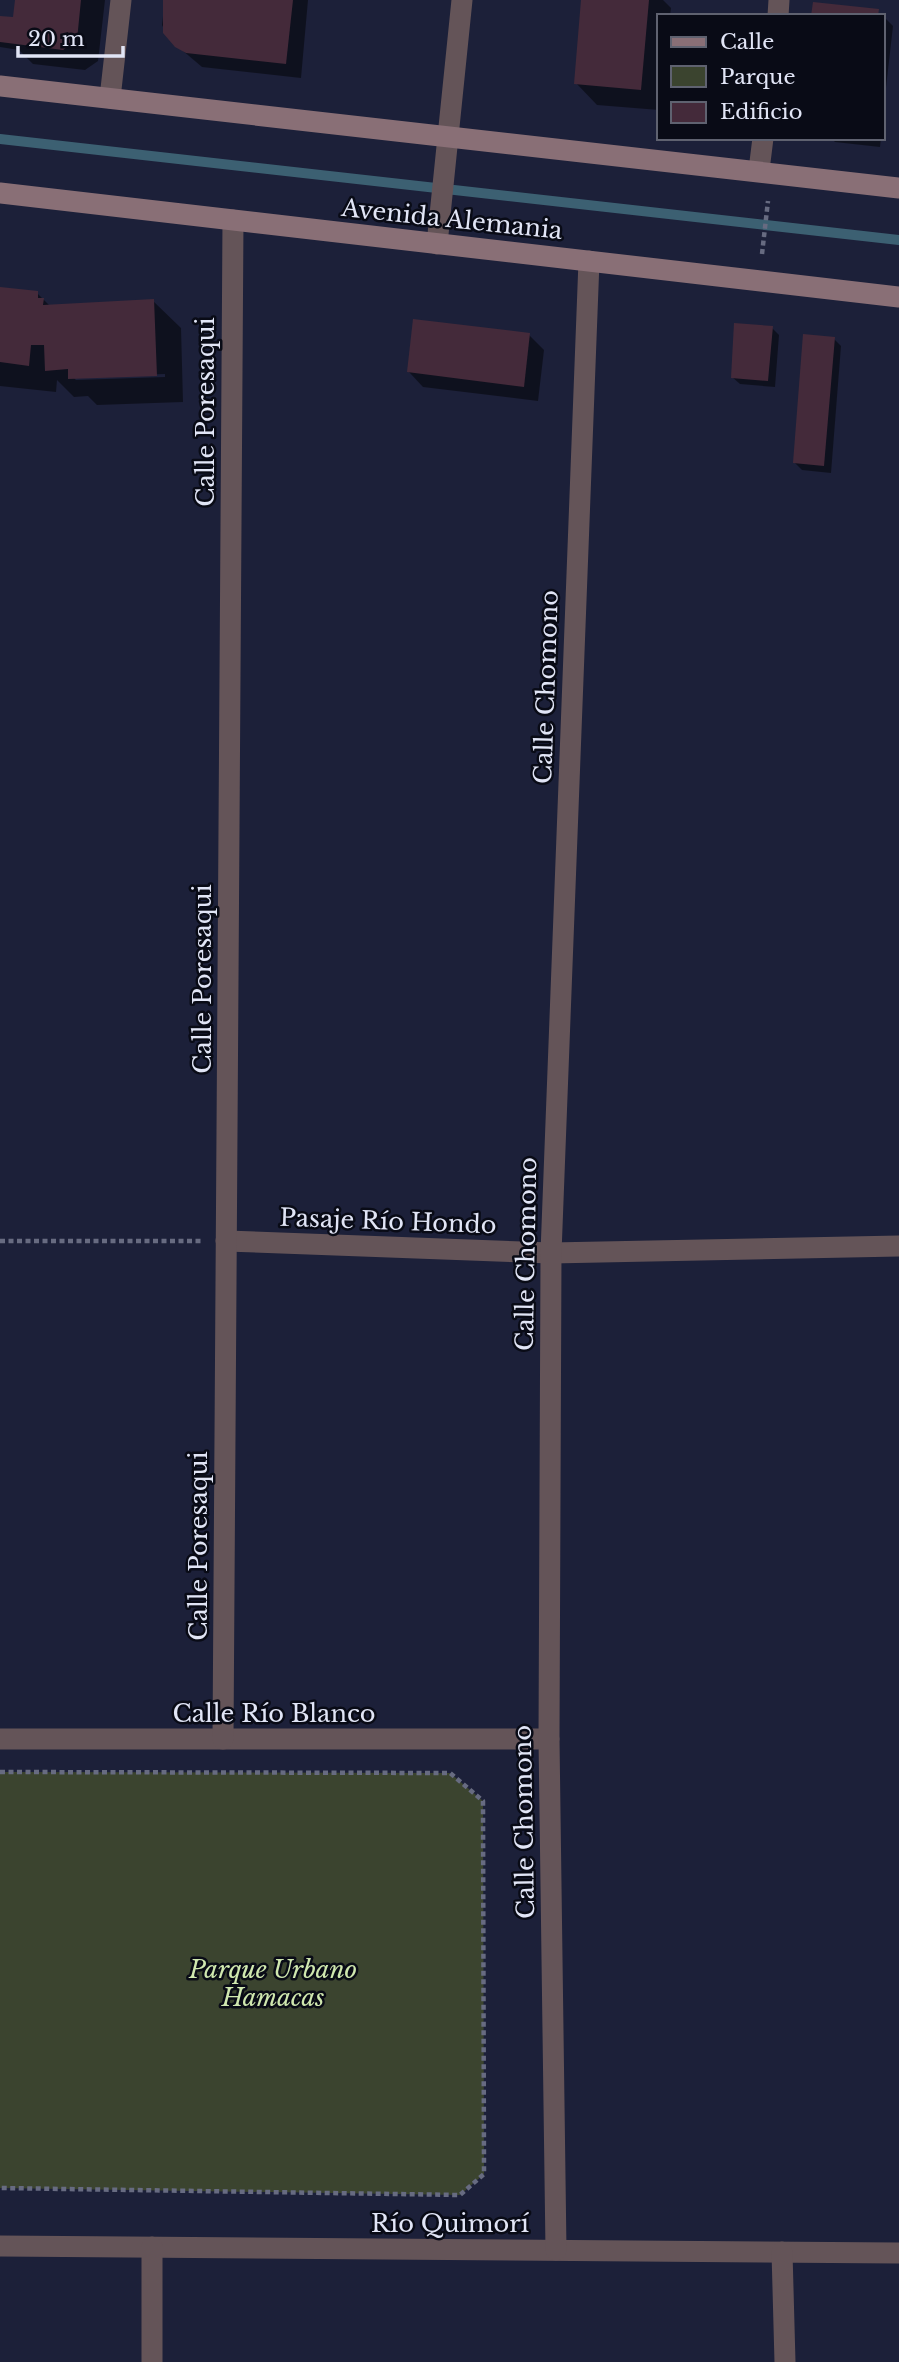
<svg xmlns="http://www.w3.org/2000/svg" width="899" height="2362" font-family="'Libre Baskerville',serif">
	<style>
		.green { fill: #3b442f }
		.shadow { fill: #0007; fill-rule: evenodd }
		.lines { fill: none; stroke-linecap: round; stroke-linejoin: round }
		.stream { stroke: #3c6072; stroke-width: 10 }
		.building { fill: #442a3a }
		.path { stroke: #676b81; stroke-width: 4.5; stroke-dasharray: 5 3.5; stroke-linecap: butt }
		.street { stroke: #645458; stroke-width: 21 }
		.secondary { stroke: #896f76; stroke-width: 21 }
		.labels { text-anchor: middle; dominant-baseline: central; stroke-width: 5; stroke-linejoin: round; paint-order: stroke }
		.street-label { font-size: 24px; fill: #e1e5f6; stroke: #090b16 }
		.park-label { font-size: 24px; font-style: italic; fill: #d0e8af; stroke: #090b16 }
	</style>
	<rect width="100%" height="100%" fill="#1c2039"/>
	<polygon class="green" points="0,1772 450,1773 483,1801 484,2174 460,2195 0,2188"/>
	<g class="shadow">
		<polygon points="17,0 105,0 98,61 85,70 33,64 19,50 0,47 0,17 14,19"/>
		<polygon points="165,0 308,0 301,78 202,67 169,39 162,25"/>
		<polygon points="583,0 663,0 671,8 670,16 659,16 659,110 597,105 576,83"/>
		<polygon points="883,16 893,26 883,114"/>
		<polygon points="831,138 881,138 880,147 835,142"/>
		<path d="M0,289L37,293L50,306L153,301L181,328L183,402L97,405L88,396L74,397L57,380L56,392L0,386ZM165,374V377L76,380L73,377Z"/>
		<polygon points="772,328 779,335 775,387 740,384 732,377"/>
		<polygon points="529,335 544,350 538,401 423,387 409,372"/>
		<polygon points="834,339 841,346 831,473 802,470 795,463"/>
	</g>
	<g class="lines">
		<polyline class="stream" points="0,139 899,240"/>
	</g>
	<g class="building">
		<polygon points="15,0 81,0 77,40 63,50 0,42 0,16 13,17"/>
		<polygon points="163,0 293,0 286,64 186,53 175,47 163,33"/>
		<polygon points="581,0 649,0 641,90 574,84"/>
		<polygon points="813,2 879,9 878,16 811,16"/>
		<polygon points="0,287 38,291 38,298 44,298 43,305 154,299 157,376 68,379 68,369 45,371 44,345 31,345 29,366 0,362"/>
		<polygon points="413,319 530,333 524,387 407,372"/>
		<polygon points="734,323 773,326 768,381 731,378"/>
		<polygon points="803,334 835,337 824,466 793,463"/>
	</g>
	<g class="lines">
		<g class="path">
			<polyline points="762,254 768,201"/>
			<polyline points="0,1241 201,1241"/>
			<polyline points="0,1772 450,1773 483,1801 484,2174 460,2195 0,2188"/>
		</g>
		<g class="street">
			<polyline points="778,16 779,0"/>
			<polyline points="110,98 121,0"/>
			<polyline points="759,170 763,138"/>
			<polyline points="437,244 462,0"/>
			<polyline points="226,1241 551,1253 899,1246"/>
			<polyline points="0,1739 549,1739"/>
			<polyline points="223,1739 233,220"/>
			<polyline points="0,2246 899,2253"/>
			<polyline points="556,2250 549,1739 551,1253 589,261"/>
			<polyline points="782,2252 785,2362"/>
			<polyline points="152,2362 152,2247"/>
		</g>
		<g class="secondary">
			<polyline points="0,86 899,188"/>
			<polyline points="0,193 899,297"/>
		</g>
	</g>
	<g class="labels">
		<g class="street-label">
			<text transform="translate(452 219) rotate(6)">Avenida Alemania</text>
			<text transform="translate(205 412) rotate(-90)">Calle Poresaqui</text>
			<text transform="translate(546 687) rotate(-88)">Calle Chomono</text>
			<text transform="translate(202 979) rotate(-90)">Calle Poresaqui</text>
			<text transform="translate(388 1221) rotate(2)">Pasaje Río Hondo</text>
			<text transform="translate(526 1254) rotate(-89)">Calle Chomono</text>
			<text transform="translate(198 1546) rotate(-90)">Calle Poresaqui</text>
			<text x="274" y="1713">Calle Río Blanco</text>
			<text transform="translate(524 1822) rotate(-91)">Calle Chomono</text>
			<text x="450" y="2223">Río Quimorí</text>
		</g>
		<g class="park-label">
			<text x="273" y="1969">Parque Urbano<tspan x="273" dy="28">Hamacas</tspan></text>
		</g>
	</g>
	<rect x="657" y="14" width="228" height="126" fill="#090b16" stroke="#5f6270" stroke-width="2"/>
	<rect x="671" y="37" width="35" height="10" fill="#896f76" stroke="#5f6270" stroke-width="2"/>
	<text x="720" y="49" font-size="21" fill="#e1e5f6">Calle</text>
	<rect x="671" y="66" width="35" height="21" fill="#3b442f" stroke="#5f6270" stroke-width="2"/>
	<text x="720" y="84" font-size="21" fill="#e1e5f6">Parque</text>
	<rect x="671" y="102" width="35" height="21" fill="#442a3a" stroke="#5f6270" stroke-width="2"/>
	<text x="720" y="119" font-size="21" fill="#e1e5f6">Edificio</text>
	<path d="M18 46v10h105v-10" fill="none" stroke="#e1e5f6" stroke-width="3.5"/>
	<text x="28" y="46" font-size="21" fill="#e1e5f6" stroke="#090b16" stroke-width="5" paint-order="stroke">20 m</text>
</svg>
